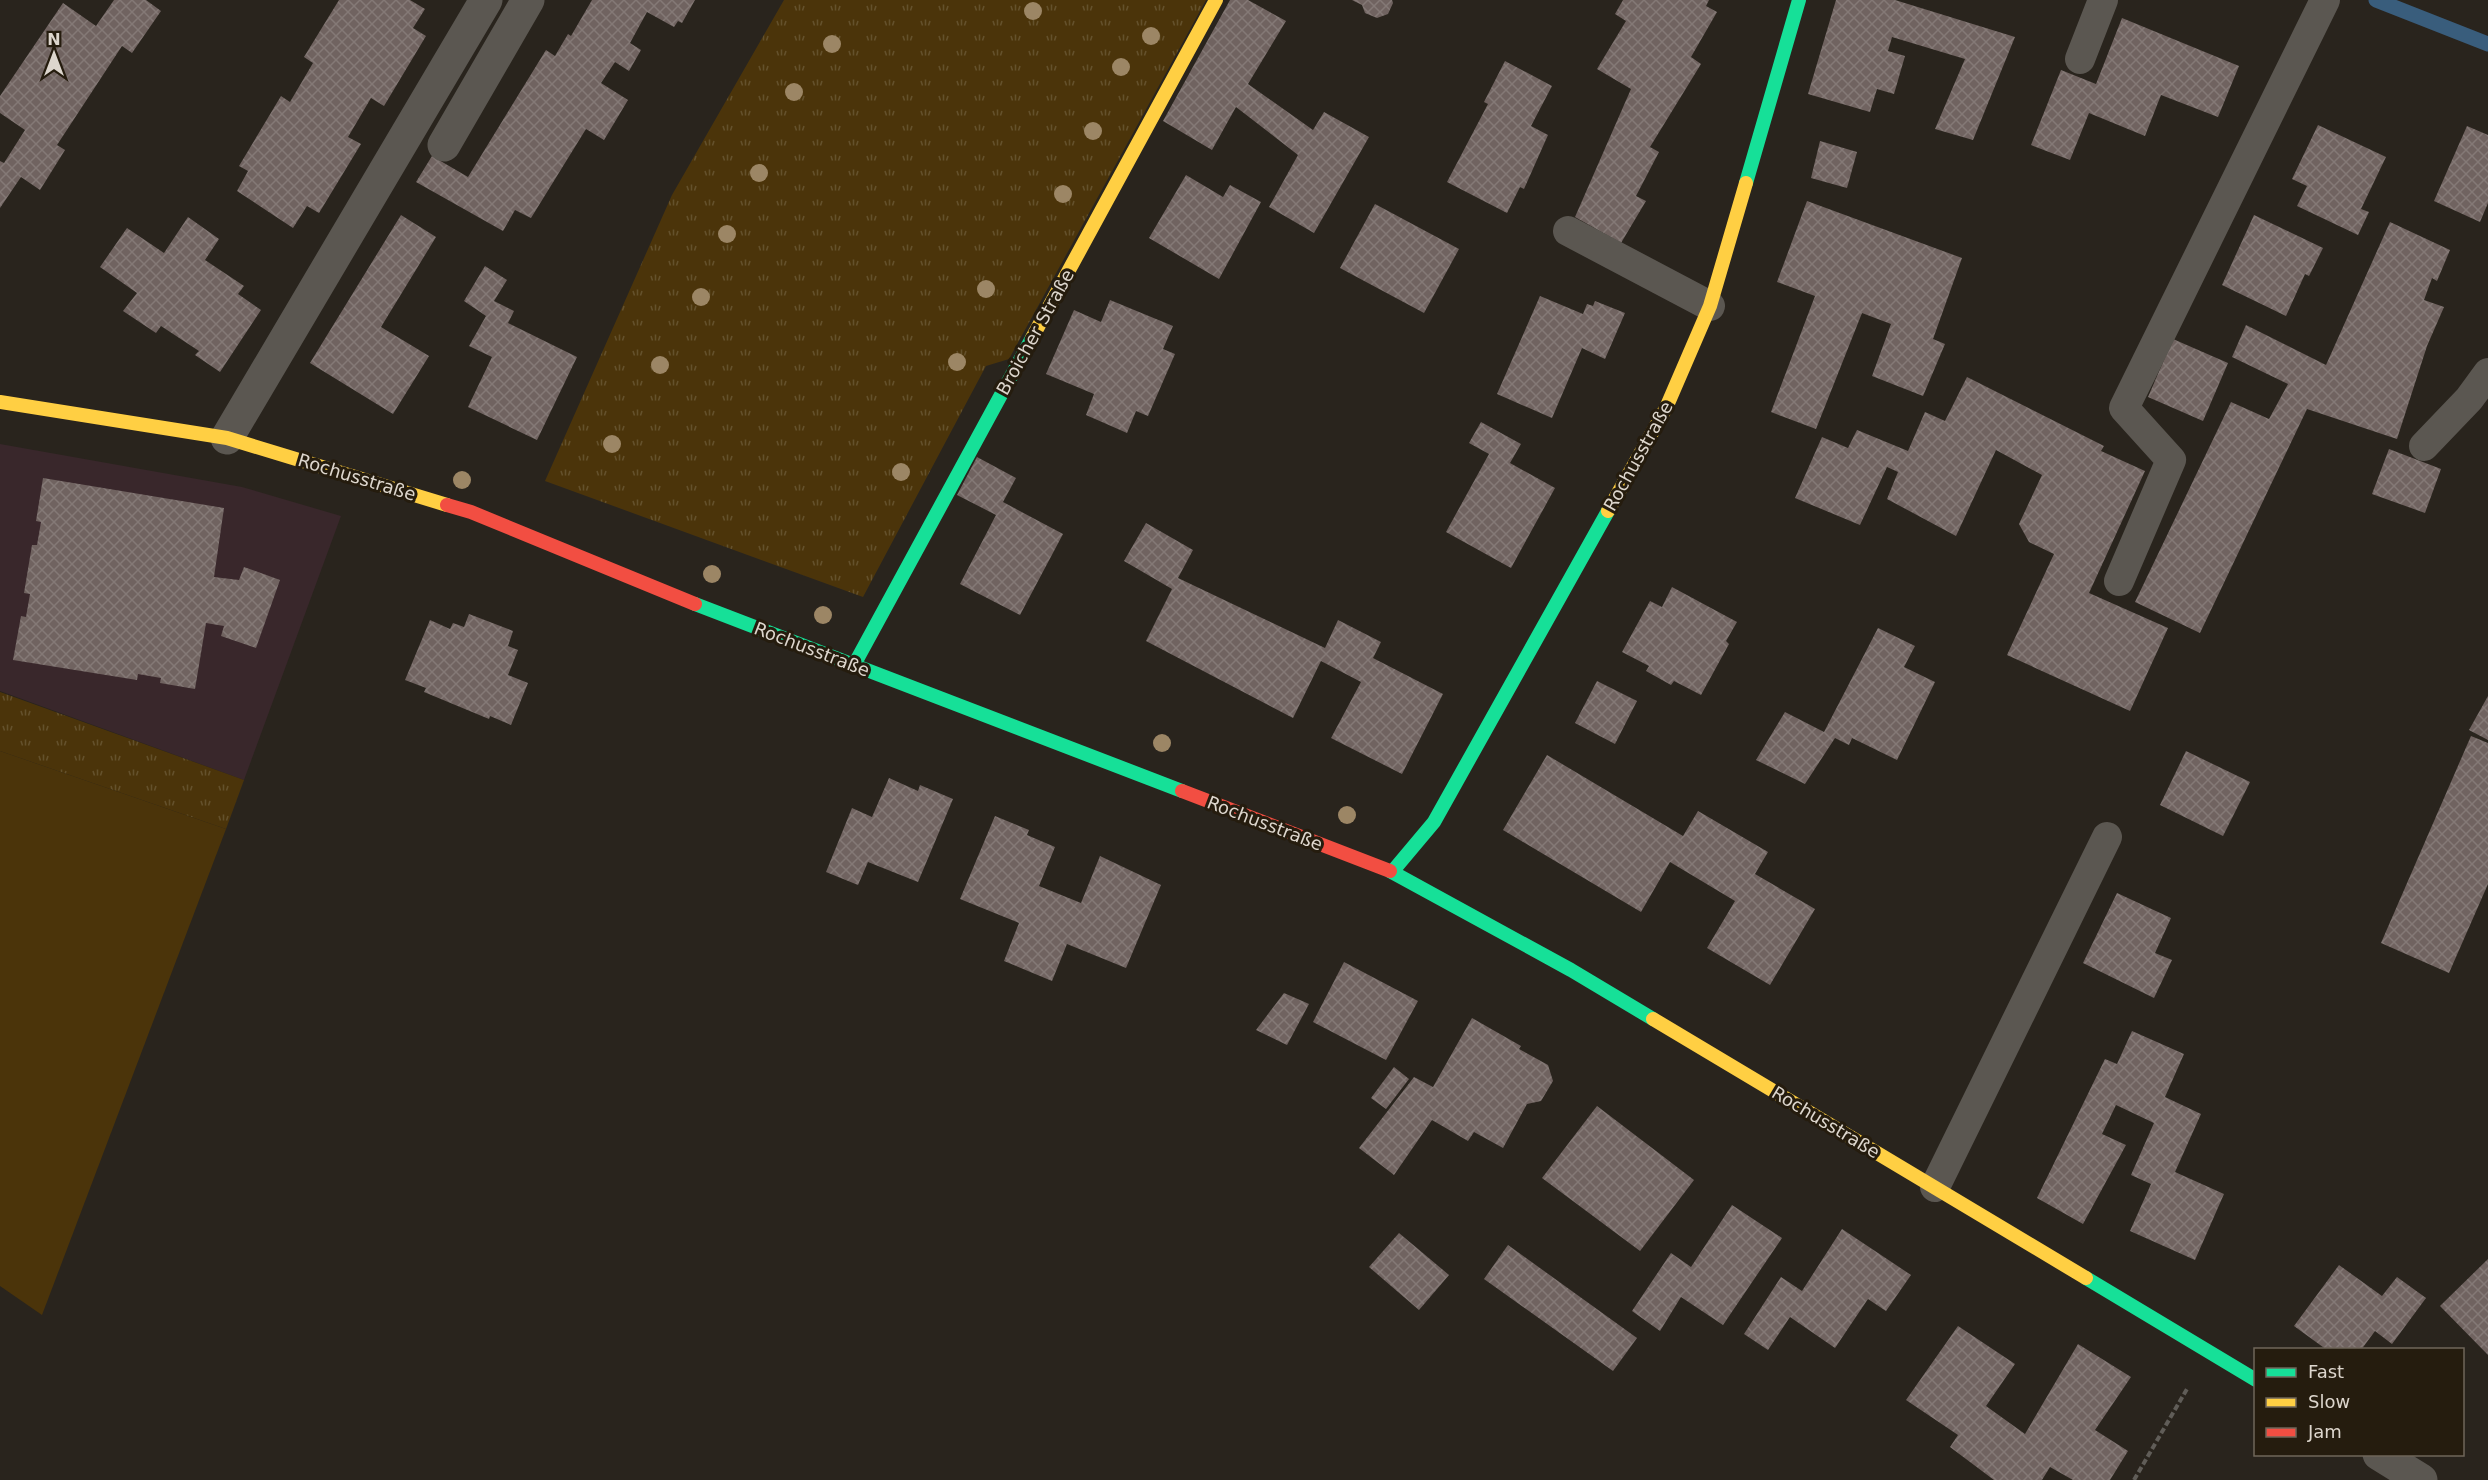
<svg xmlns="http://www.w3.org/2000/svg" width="2488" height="1480" font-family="'DejaVu Sans',sans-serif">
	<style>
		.education { fill: #39272b }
		.grass { fill: url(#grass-tufts) }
		.pitch { fill: #4b340a }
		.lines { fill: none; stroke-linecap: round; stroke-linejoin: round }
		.stream { stroke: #395d7c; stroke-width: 15 }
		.building { fill: url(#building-cross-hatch) }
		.path { stroke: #605d58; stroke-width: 4; stroke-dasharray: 6 3; stroke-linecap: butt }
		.lane { stroke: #5b5751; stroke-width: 30 }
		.street { stroke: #5b5751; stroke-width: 33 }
		.fast { stroke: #16e098; stroke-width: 14 }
		.slow { stroke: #ffcf43; stroke-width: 14 }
		.jam { stroke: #f24e42; stroke-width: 14 }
		.tree { fill: #9c8665 }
		.labels { text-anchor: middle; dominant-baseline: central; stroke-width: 6; stroke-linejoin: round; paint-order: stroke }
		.street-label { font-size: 18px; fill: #ddd6cd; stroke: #251c0e }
	</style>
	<defs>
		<pattern id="grass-tufts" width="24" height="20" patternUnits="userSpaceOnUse" patternTransform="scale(1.5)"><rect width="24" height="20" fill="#4b340a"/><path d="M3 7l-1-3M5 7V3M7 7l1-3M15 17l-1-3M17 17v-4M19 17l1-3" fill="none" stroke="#64512c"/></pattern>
		<pattern id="building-cross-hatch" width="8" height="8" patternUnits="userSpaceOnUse" patternTransform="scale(1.5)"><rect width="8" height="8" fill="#706360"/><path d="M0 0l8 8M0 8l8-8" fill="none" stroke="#847976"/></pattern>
	</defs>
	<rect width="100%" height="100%" fill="#29241d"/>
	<polygon class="education" points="0,444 242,487 341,516 244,780 0,691"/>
	<g class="grass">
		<polygon points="784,0 1206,0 1009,359 986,366 863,597 545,481 672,195"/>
		<polygon points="0,692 244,780 226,829 0,751"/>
	</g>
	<polygon class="pitch" points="0,751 226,829 42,1315 0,1286"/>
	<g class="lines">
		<polyline class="stream" points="2376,0 2488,44"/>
	</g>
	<g class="building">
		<polygon points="114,0 146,0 161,11 132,53 122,46 57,145 65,150 40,190 21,177 0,208 0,161 4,163 25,130 0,113 0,96 63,3 96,26"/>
		<polygon points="339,0 410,0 425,9 413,28 426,36 384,106 371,98 348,137 361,144 319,213 307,206 293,228 237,191 248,171 239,166 281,96 290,102 313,63 304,57"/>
		<polygon points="592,0 695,0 682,23 678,21 674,27 647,12 630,43 641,50 629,71 615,62 601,83 628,100 604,140 586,129 531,218 515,210 503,231 416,182 432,156 468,177 546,50 555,56 568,34 571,36"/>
		<polygon points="1230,0 1248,0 1286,21 1248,84 1313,130 1324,112 1369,137 1314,233 1269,207 1298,155 1236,107 1212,150 1163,121"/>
		<polygon points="1352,0 1392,0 1393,3 1388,14 1377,18 1365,13 1362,5"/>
		<polygon points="1623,0 1709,0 1706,6 1717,12 1691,57 1701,64 1650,147 1659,152 1636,196 1646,201 1621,243 1575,217 1631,89 1597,69 1626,21 1615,14"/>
		<polygon points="1836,0 1895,0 2015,37 1973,140 1935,129 1965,59 1892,37 1888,51 1905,56 1894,94 1877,89 1870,112 1808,94"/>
		<polygon points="2122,18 2239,66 2218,117 2161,95 2145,136 2089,113 2070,160 2031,145 2061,70 2096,84"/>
		<polygon points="1505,61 1552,86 1531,126 1548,135 1524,189 1520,187 1507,213 1447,182 1488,104 1484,102"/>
		<polygon points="2318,125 2386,157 2361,209 2369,212 2358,235 2297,206 2307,186 2292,179"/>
		<polygon points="2467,126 2488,135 2488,203 2480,222 2434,201"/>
		<polygon points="1820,141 1857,152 1847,188 1811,178"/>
		<polygon points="1186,175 1223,197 1230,185 1261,202 1219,279 1149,238"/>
		<polygon points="1807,201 1962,258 1933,339 1945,344 1923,396 1872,376 1891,324 1862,313 1816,429 1771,412 1815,296 1777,282"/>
		<polygon points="1375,204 1459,249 1424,313 1340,268"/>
		<polygon points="401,215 436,237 381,327 429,356 393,414 310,363"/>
		<polygon points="2254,215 2323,248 2309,276 2305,274 2286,316 2222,285"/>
		<polygon points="188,217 219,239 205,260 244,286 238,294 261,310 220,372 195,355 199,351 161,326 156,333 123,311 137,293 100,267 127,228 164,253"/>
		<polygon points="2390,222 2450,250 2437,281 2432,278 2424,300 2444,307 2427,346 2397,439 2307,409 2200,633 2135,602 2231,402 2269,419 2288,384 2232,357 2246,325 2326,365"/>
		<polygon points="485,266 507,280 494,301 514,311 508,323 577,357 537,440 468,407 492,357 469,346 486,316 464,301"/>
		<polygon points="1540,296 1583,314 1587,304 1593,306 1595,301 1625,313 1605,359 1582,348 1552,418 1497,394"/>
		<polygon points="1110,300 1173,326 1163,349 1175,354 1148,416 1136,411 1127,433 1086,415 1094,394 1046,374 1074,310 1101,322"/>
		<polygon points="2173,339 2228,363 2203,421 2148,397"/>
		<polygon points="1967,377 2104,446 2101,451 2145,471 2089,593 2168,628 2130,711 2007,655 2054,554 2029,542 2019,524 2042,475 1996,450 1956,536 1887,499 1898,472 1887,467 1860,525 1795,498 1822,437 1848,448 1857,430 1908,451 1925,412 1945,421"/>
		<polygon points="1481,422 1521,444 1510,463 1555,488 1511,568 1446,532 1489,454 1469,443"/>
		<polygon points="2389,449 2441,469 2425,513 2372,494"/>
		<polygon points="977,457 1016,478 1003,502 1063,534 1020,615 960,584 996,515 957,495"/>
		<polygon points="43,478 224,508 214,577 239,580 244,567 280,580 256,648 221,636 224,626 206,623 195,689 160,683 161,678 138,674 137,680 13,660 21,616 26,617 30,594 24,593 32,545 37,545 41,522 36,521"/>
		<polygon points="1146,523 1193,550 1178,578 1325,648 1338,620 1381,642 1373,658 1443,694 1402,774 1331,738 1361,682 1321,661 1293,718 1146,641 1172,589 1124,561"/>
		<polygon points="1672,587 1737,622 1726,641 1729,644 1701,695 1674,681 1671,685 1646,671 1649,666 1622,652 1650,601 1662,607"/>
		<polygon points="469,614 513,631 508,646 518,650 508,675 528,683 511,725 490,716 489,719 424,692 426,688 405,680 430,620 450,629 453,623 464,627"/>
		<polygon points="1878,628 1915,646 1904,667 1935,682 1897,760 1852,738 1849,745 1835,738 1805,784 1756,760 1785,712 1824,732"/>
		<polygon points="1597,681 1637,701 1615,744 1575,723"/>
		<polygon points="2488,696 2488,740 2469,730"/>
		<polygon points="2471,736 2488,743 2488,884 2449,973 2381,943"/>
		<polygon points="2186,751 2250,782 2223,836 2160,805"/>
		<polygon points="1547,755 1683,836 1698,811 1768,852 1755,874 1815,909 1770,985 1707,948 1735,901 1670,862 1641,912 1503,830"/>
		<polygon points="889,778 918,791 920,785 953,799 918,882 868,862 858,885 826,872 852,808 872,817"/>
		<polygon points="995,816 1029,830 1027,835 1055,847 1039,886 1081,903 1100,856 1161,885 1126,968 1067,944 1052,981 1004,961 1019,923 960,899"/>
		<polygon points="2117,893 2171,918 2155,953 2172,960 2154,998 2083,963"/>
		<polygon points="1344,962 1418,1001 1386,1060 1313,1022"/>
		<polygon points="1284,993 1309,1004 1287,1045 1256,1030"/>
		<polygon points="1472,1018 1521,1046 1519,1049 1548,1065 1553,1081 1541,1101 1527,1104 1503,1148 1474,1132 1468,1141 1432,1120 1394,1175 1359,1148 1414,1077 1433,1087"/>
		<polygon points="2132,1031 2184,1054 2165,1097 2201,1114 2175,1172 2224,1194 2195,1260 2130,1231 2151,1184 2131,1175 2154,1123 2116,1105 2102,1134 2126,1145 2083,1224 2037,1198 2105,1059 2117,1064"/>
		<polygon points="1394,1067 1409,1079 1386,1109 1371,1098"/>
		<polygon points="1597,1106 1694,1180 1640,1251 1542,1178"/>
		<polygon points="1732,1205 1782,1238 1723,1325 1681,1297 1660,1331 1632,1311 1671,1253 1691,1267"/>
		<polygon points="1842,1229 1911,1275 1886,1311 1868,1299 1835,1348 1790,1317 1768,1350 1744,1334 1781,1277 1802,1291"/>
		<polygon points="1399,1233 1449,1275 1419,1310 1369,1267"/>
		<polygon points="1508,1245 1637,1338 1613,1371 1484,1279"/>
		<polygon points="2488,1259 2488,1355 2440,1306"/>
		<polygon points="2339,1265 2382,1296 2397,1277 2426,1298 2392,1344 2375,1331 2361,1350 2327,1350 2294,1326"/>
		<polygon points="1958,1326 2015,1364 1986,1406 2025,1434 2078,1344 2131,1377 2095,1430 2128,1451 2110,1480 2073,1480 2050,1467 2042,1480 1994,1480 1950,1447 1958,1435 1906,1400"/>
	</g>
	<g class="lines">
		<polyline class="path" points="2134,1480 2187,1389"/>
		<g class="lane">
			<polyline points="2080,59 2103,0"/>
			<polyline points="1568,231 1710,306"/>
			<polyline points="2424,446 2469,399 2488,373"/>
			<polyline points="2119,581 2171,460 2124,408 2325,0"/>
			<polyline points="1935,1187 2107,837"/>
		</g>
		<g class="street">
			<polyline points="444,145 528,0"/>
			<polyline points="227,438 486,0"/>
			<polyline points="2379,1454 2421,1480"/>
		</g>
		<g class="fast">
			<polyline points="1746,183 1799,0"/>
			<polyline points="695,604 1182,791"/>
			<polyline points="854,665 1032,338"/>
			<polyline points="1390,871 1571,970 1653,1019"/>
			<polyline points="1392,872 1434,822 1608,511"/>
			<polyline points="2086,1278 2256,1380"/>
		</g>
		<g class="slow">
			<polyline points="1032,338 1216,0"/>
			<polyline points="0,402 227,438 447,505"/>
			<polyline points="1608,511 1666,408 1710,306 1746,183"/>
			<polyline points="1653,1019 2086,1278"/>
		</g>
		<g class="jam">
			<polyline points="447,505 471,512 695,604"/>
			<polyline points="1182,791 1390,871"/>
		</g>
	</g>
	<g class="tree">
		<circle cx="1033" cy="11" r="9"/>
		<circle cx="1151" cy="36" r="9"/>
		<circle cx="832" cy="44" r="9"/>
		<circle cx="1121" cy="67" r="9"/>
		<circle cx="794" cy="92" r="9"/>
		<circle cx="1093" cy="131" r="9"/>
		<circle cx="759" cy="173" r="9"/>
		<circle cx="1063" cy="194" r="9"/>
		<circle cx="727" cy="234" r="9"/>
		<circle cx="986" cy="289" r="9"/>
		<circle cx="701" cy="297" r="9"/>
		<circle cx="957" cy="362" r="9"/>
		<circle cx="660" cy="365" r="9"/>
		<circle cx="612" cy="444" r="9"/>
		<circle cx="901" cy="472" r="9"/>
		<circle cx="462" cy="480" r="9"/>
		<circle cx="712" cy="574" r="9"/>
		<circle cx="823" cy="615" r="9"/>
		<circle cx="1162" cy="743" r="9"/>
		<circle cx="1347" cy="815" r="9"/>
	</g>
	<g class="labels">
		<g class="street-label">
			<text transform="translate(1035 332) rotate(-61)">Broicher Straße</text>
			<text transform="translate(1638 456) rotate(-61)">Rochusstraße</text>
			<text transform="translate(357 477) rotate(17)">Rochusstraße</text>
			<text transform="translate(812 649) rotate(21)">Rochusstraße</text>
			<text transform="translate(1265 823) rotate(21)">Rochusstraße</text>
			<text transform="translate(1826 1122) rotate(31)">Rochusstraße</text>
		</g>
	</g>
	<rect x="2254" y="1348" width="210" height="108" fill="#251c0e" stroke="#6f665a" stroke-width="1.5"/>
	<rect x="2266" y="1368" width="30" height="9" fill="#16e098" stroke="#6f665a" stroke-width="1.5"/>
	<text x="2308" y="1378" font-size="18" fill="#ddd6cd">Fast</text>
	<rect x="2266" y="1398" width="30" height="9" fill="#ffcf43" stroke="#6f665a" stroke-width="1.5"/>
	<text x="2308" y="1408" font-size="18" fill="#ddd6cd">Slow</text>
	<rect x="2266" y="1428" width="30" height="9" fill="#f24e42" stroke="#6f665a" stroke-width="1.5"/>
	<text x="2308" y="1438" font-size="18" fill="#ddd6cd">Jam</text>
	<g transform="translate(54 54)" stroke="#251c0e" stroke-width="4.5" paint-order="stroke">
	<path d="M0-4.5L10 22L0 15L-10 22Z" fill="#ddd6cd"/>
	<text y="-9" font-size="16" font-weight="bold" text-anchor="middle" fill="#ddd6cd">N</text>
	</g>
</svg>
